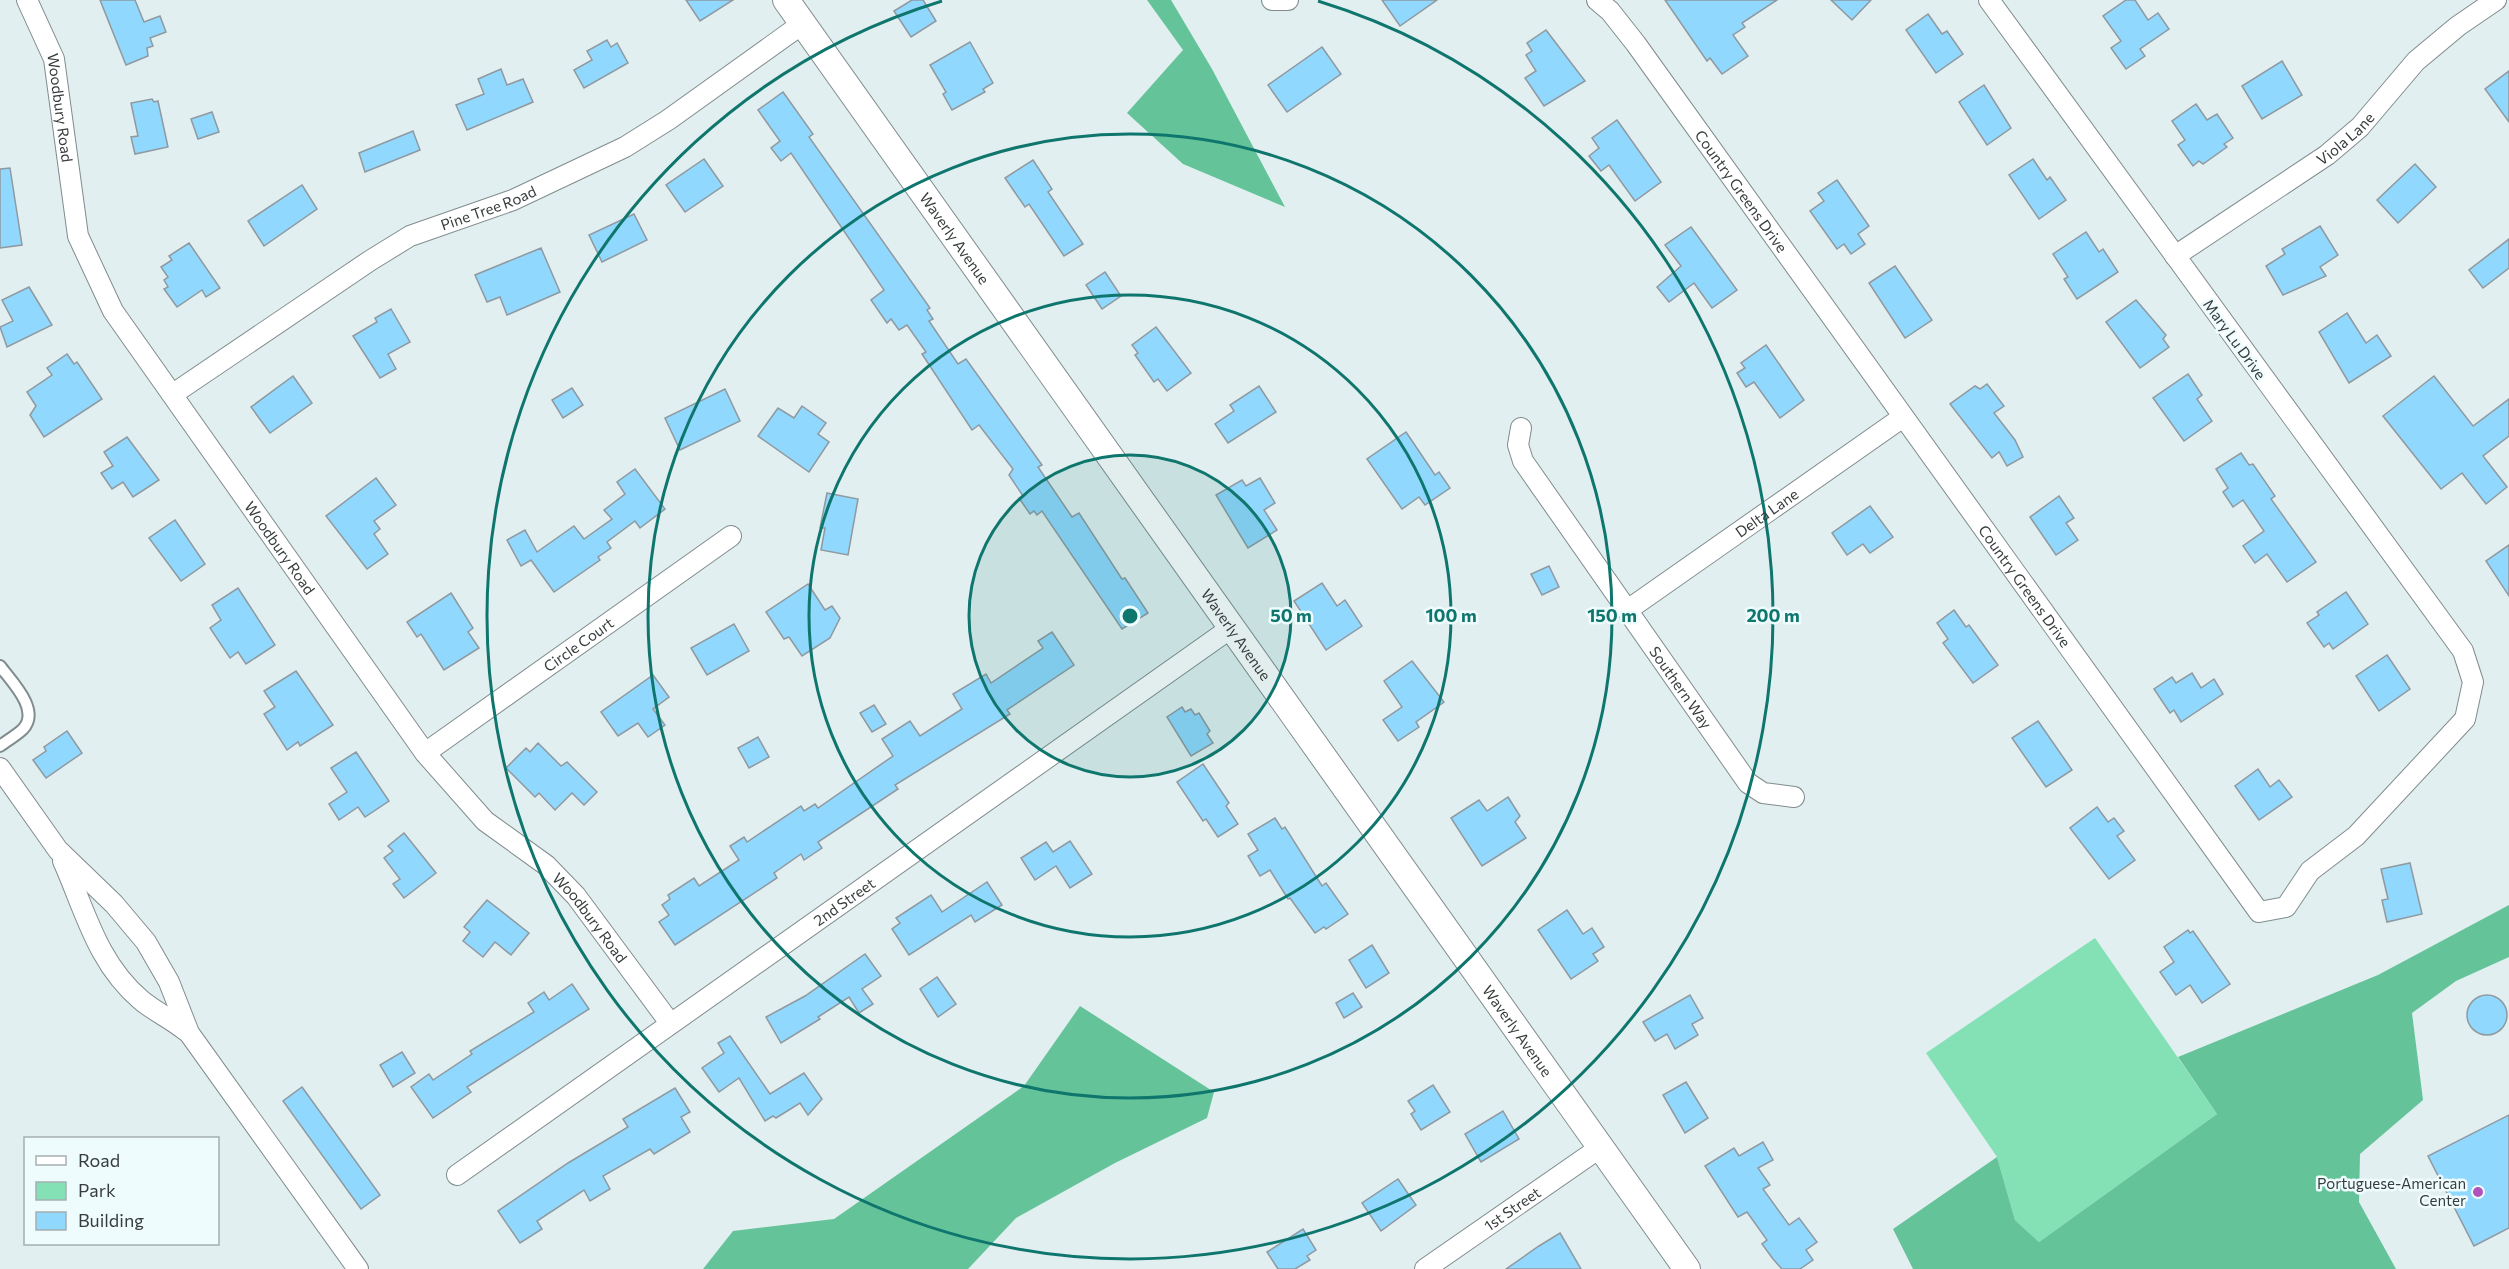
<svg xmlns="http://www.w3.org/2000/svg" width="2509" height="1269" font-family="Commissioner,sans-serif">
	<style>
		.green { fill: #83e1b5 }
		.forest { fill: #65c399 }
		.building { fill: #90d8fd; stroke: #8f999f; stroke-width: 1.5 }
		.lines { fill: none; stroke-linecap: round; stroke-linejoin: round }
		.service-casing { stroke: #808c8e; stroke-width: 14 }
		.minor-casing { stroke: #808c8e; stroke-width: 22 }
		.tertiary-casing { stroke: #808c8e; stroke-width: 28 }
		.service { stroke: #fff; stroke-width: 10 }
		.minor { stroke: #fff; stroke-width: 20 }
		.tertiary { stroke: #fff; stroke-width: 26 }
		.ring { fill: none; stroke: #0f766e; stroke-width: 3 }
		.poi-dot { fill: #b153bc; stroke: #effcfe; stroke-width: 2 }
		.labels { text-anchor: middle; dominant-baseline: central; stroke-width: 5; stroke-linejoin: round; paint-order: stroke }
		.street-label { font-size: 15px; fill: #373c3d; stroke: #effcfe }
		.poi-label { font-size: 15px; fill: #373c3d; stroke: #effcfe; text-anchor: end }
		.centre { fill: #0f766e; stroke: #effcfe; stroke-width: 3 }
		.ring-label { font-size: 18px; text-anchor: middle; font-weight: bold; fill: #0f766e; stroke: #effcfe; stroke-width: 5; stroke-linejoin: round; paint-order: stroke }
	</style>
	<rect width="100%" height="100%" fill="#e2eff1"/>
	<polygon class="green" points="2095,938 2217,1114 2039,1242 2015,1220 1997,1157 1926,1053"/>
	<g class="forest">
		<polygon points="1147,0 1171,0 1212,69 1285,207 1183,164 1127,113 1183,50"/>
		<polygon points="2509,905 2509,957 2456,981 2412,1013 2423,1100 2360,1154 2359,1202 2396,1269 1913,1269 1893,1229 1997,1157 2015,1220 2039,1242 2217,1114 2178,1057 2378,975"/>
		<polygon points="1080,1006 1214,1092 1207,1118 1115,1163 1016,1218 968,1269 703,1269 733,1231 834,1219 1024,1086"/>
	</g>
	<g class="building">
		<polygon points="100,0 135,0 144,22 160,16 166,32 150,38 153,46 147,48 148,56 126,65"/>
		<polygon points="686,0 733,0 700,21"/>
		<polygon points="912,0 923,0 936,21 911,37 894,11"/>
		<polygon points="1382,0 1437,0 1400,26"/>
		<polygon points="1665,0 1777,0 1742,23 1745,27 1733,35 1748,56 1722,74 1710,58 1707,61"/>
		<polygon points="1831,0 1871,0 1852,20"/>
		<polygon points="2126,0 2135,0 2148,20 2158,13 2169,29 2140,49 2145,56 2126,69 2111,48 2121,41 2103,16"/>
		<polygon points="1928,14 1942,34 1947,31 1963,54 1936,73 1906,30"/>
		<polygon points="1546,30 1585,81 1544,106 1525,78 1536,71 1526,55 1532,51 1527,43"/>
		<polygon points="607,40 611,47 617,43 628,63 584,88 574,70 592,60 587,51"/>
		<polygon points="970,42 993,83 983,89 985,92 952,110 943,94 946,92 930,65"/>
		<polygon points="1322,47 1341,74 1287,112 1268,85"/>
		<polygon points="2282,61 2302,95 2262,119 2242,86"/>
		<polygon points="501,69 507,85 523,79 533,102 467,130 456,105 484,94 478,79"/>
		<polygon points="2509,71 2509,122 2485,89"/>
		<polygon points="1984,85 2011,128 1987,145 1959,102"/>
		<polygon points="783,92 813,134 809,137 930,308 927,310 933,319 929,321 958,364 966,359 1042,465 1038,467 1072,517 1079,513 1122,579 1125,578 1148,613 1122,629 1042,511 1037,515 1034,511 1030,514 1019,498 1023,496 1009,475 1013,469 979,425 972,430 922,354 926,352 907,325 899,330 891,319 887,323 871,300 884,290 791,153 781,161 771,148 780,141 758,110"/>
		<polygon points="152,99 154,102 158,101 168,147 135,154 131,137 138,136 131,103"/>
		<polygon points="2196,104 2207,120 2217,114 2233,138 2224,144 2227,147 2203,164 2199,161 2193,166 2178,145 2185,140 2172,121"/>
		<polygon points="212,112 219,132 198,139 191,119"/>
		<polygon points="1617,120 1661,182 1635,201 1609,165 1601,171 1589,156 1599,148 1592,138"/>
		<polygon points="413,131 420,150 365,172 359,153"/>
		<polygon points="704,159 723,186 685,212 666,185"/>
		<polygon points="2033,159 2047,180 2050,177 2066,200 2039,219 2009,175"/>
		<polygon points="1033,160 1052,189 1048,192 1083,244 1064,256 1029,204 1025,207 1005,178"/>
		<polygon points="2415,164 2436,187 2398,223 2377,200"/>
		<polygon points="10,168 22,245 0,248 0,169"/>
		<polygon points="1837,180 1869,226 1858,234 1865,244 1851,254 1844,244 1837,249 1810,211 1824,201 1818,193"/>
		<polygon points="302,185 317,209 264,246 248,221"/>
		<polygon points="634,214 647,240 602,262 589,235"/>
		<polygon points="2320,226 2338,255 2320,267 2326,276 2283,295 2266,266 2285,254 2282,249"/>
		<polygon points="1691,227 1737,290 1712,308 1694,283 1669,302 1657,287 1681,266 1665,245"/>
		<polygon points="2086,232 2099,252 2103,249 2118,272 2077,299 2064,279 2068,277 2053,254"/>
		<polygon points="2509,239 2509,268 2483,288 2469,270"/>
		<polygon points="189,243 220,288 206,297 202,290 177,307 164,289 168,287 164,280 168,277 161,267 172,260 169,256"/>
		<polygon points="541,248 560,292 507,315 500,297 487,302 475,275"/>
		<polygon points="1895,266 1932,320 1905,338 1869,283"/>
		<polygon points="1105,272 1121,296 1102,309 1086,285"/>
		<polygon points="29,287 52,325 7,347 0,327 13,321 2,300"/>
		<polygon points="2136,300 2166,335 2163,339 2169,347 2140,368 2106,322"/>
		<polygon points="391,309 410,342 388,354 396,369 380,378 353,336 377,322 375,318"/>
		<polygon points="2347,313 2366,343 2377,335 2391,356 2349,383 2319,332"/>
		<polygon points="1156,327 1191,373 1167,391 1158,379 1154,382 1135,355 1138,353 1132,345"/>
		<polygon points="1766,345 1804,400 1780,418 1754,382 1746,387 1737,373 1745,368 1741,363"/>
		<polygon points="67,354 74,364 77,362 102,399 44,437 30,415 36,406 27,392 52,375 47,368"/>
		<polygon points="2188,374 2202,395 2197,399 2212,421 2184,441 2153,398"/>
		<polygon points="293,376 312,403 270,433 251,407"/>
		<polygon points="2434,376 2473,426 2509,399 2509,436 2483,456 2507,487 2486,504 2462,473 2441,489 2383,416"/>
		<polygon points="1987,384 2004,406 1994,413 2015,440 2023,457 2007,466 1999,452 1992,458 1950,404 1975,386 1980,389"/>
		<polygon points="1259,386 1276,412 1228,443 1215,424 1234,411 1230,405"/>
		<polygon points="572,388 583,405 563,418 552,400"/>
		<polygon points="725,389 740,421 680,450 665,418"/>
		<polygon points="802,406 826,423 818,434 829,442 809,472 758,436 778,408 794,418"/>
		<polygon points="1406,432 1435,475 1439,472 1450,488 1425,505 1419,497 1402,509 1367,459"/>
		<polygon points="127,437 159,480 133,497 123,482 112,489 101,473 113,466 104,452"/>
		<polygon points="2241,453 2249,465 2253,464 2275,496 2271,499 2316,562 2287,582 2267,554 2255,563 2243,546 2264,531 2243,500 2233,507 2223,492 2228,488 2216,469"/>
		<polygon points="635,469 665,509 640,528 635,521 607,542 611,548 598,557 600,560 554,592 531,560 521,566 507,540 525,530 537,552 574,526 584,539 612,519 604,510 625,494 617,482"/>
		<polygon points="376,478 396,505 374,521 380,529 374,534 388,554 367,569 326,516"/>
		<polygon points="1260,478 1275,503 1264,510 1277,530 1248,548 1216,495 1242,480 1246,486"/>
		<polygon points="827,493 858,499 848,555 821,550 825,528 820,528"/>
		<polygon points="2059,496 2074,518 2066,523 2078,540 2056,555 2030,517"/>
		<polygon points="1870,506 1893,537 1870,553 1863,544 1847,555 1832,533"/>
		<polygon points="175,520 205,564 181,581 149,538"/>
		<polygon points="2509,545 2509,596 2486,561"/>
		<polygon points="1549,566 1559,587 1542,595 1531,574"/>
		<polygon points="1322,583 1337,606 1345,600 1362,626 1326,650 1294,601"/>
		<polygon points="808,584 825,610 832,606 840,618 830,638 802,656 789,637 784,639 766,612"/>
		<polygon points="238,588 275,645 246,664 238,652 230,658 210,628 221,620 212,605"/>
		<polygon points="2346,592 2368,624 2333,649 2329,643 2324,647 2307,623 2319,615 2317,612"/>
		<polygon points="451,593 473,628 468,632 479,648 444,670 421,634 417,637 407,622"/>
		<polygon points="1954,610 1966,627 1969,625 1998,665 1973,683 1943,643 1948,639 1937,623"/>
		<polygon points="734,624 749,651 707,675 691,648"/>
		<polygon points="1052,632 1074,665 1007,710 1010,714 895,785 898,789 818,842 822,848 804,860 801,854 774,873 777,878 675,945 659,922 669,915 662,905 670,899 668,895 694,878 699,886 739,860 730,846 744,837 747,842 801,806 804,811 815,804 818,808 893,756 882,739 910,721 920,736 962,709 953,694 986,674 991,683 1043,648 1038,641"/>
		<polygon points="2387,655 2410,689 2379,711 2356,676"/>
		<polygon points="1412,661 1444,702 1416,722 1419,727 1398,741 1383,720 1402,707 1384,681"/>
		<polygon points="296,671 333,725 300,746 298,742 287,750 264,714 275,707 264,691"/>
		<polygon points="2192,673 2201,688 2214,679 2223,694 2181,722 2174,710 2170,713 2154,689 2172,677 2176,683"/>
		<polygon points="653,675 669,697 653,709 665,725 648,737 638,723 618,736 601,712"/>
		<polygon points="874,705 886,724 872,732 860,713"/>
		<polygon points="1182,707 1185,712 1191,709 1195,715 1199,713 1210,731 1207,734 1213,743 1191,756 1167,717"/>
		<polygon points="2038,721 2072,770 2046,787 2012,738"/>
		<polygon points="67,731 82,753 46,778 33,760 46,751 44,747"/>
		<polygon points="758,737 769,757 749,768 738,748"/>
		<polygon points="538,743 561,766 567,762 597,792 584,805 572,793 555,810 539,793 535,797 506,768 526,748 530,752"/>
		<polygon points="356,752 389,801 365,817 358,807 339,820 329,804 347,792 331,768"/>
		<polygon points="1203,764 1229,803 1226,806 1238,824 1218,837 1206,819 1203,821 1177,782"/>
		<polygon points="2258,769 2270,787 2279,780 2292,797 2259,820 2235,786"/>
		<polygon points="1508,797 1520,816 1515,822 1526,838 1482,866 1451,818 1479,800 1487,811"/>
		<polygon points="2097,807 2108,822 2114,818 2124,831 2117,836 2135,860 2109,879 2070,828"/>
		<polygon points="1275,818 1282,829 1285,827 1322,886 1326,883 1348,914 1326,929 1324,927 1315,933 1290,898 1288,899 1270,870 1260,876 1248,856 1258,850 1248,834"/>
		<polygon points="404,833 436,873 404,898 393,884 400,879 384,858 393,851 388,846"/>
		<polygon points="1070,841 1092,874 1070,888 1056,866 1035,880 1021,858 1046,842 1053,852"/>
		<polygon points="2410,863 2422,914 2387,922 2382,900 2388,899 2381,869"/>
		<polygon points="987,882 1002,905 975,922 971,915 909,955 892,929 900,923 896,918 931,895 942,912"/>
		<polygon points="487,900 529,933 511,955 495,942 483,957 463,941 470,932 464,927"/>
		<polygon points="1567,910 1583,934 1592,928 1604,947 1593,954 1598,961 1571,979 1538,930"/>
		<polygon points="2188,930 2190,933 2193,931 2230,984 2202,1003 2190,985 2176,995 2160,972 2174,962 2164,947"/>
		<polygon points="1372,945 1389,973 1366,988 1349,960"/>
		<polygon points="865,954 881,976 862,989 873,1004 859,1013 849,997 818,1017 820,1019 781,1043 766,1017 805,996"/>
		<polygon points="937,977 956,1004 938,1017 920,989"/>
		<polygon points="572,984 589,1009 467,1087 471,1092 433,1118 411,1087 429,1074 433,1080 472,1054 470,1051 534,1012 528,1003 544,992 549,1000"/>
		<polygon points="1353,993 1362,1007 1344,1018 1336,1003"/>
		<polygon points="1690,995 1703,1018 1692,1024 1698,1035 1675,1049 1667,1034 1655,1041 1643,1022"/>
		<circle cx="2487" cy="1015" r="20"/>
		<polygon points="730,1036 770,1094 804,1073 822,1099 808,1115 800,1103 776,1118 773,1116 765,1121 739,1078 719,1092 702,1068 724,1053 718,1043"/>
		<polygon points="402,1052 415,1073 393,1087 380,1065"/>
		<polygon points="1686,1082 1708,1118 1685,1133 1663,1095"/>
		<polygon points="1433,1085 1450,1112 1421,1130 1411,1114 1415,1111 1408,1101"/>
		<polygon points="302,1087 380,1195 361,1209 283,1101"/>
		<polygon points="675,1088 690,1112 681,1117 690,1132 654,1154 650,1149 603,1176 610,1189 590,1201 584,1190 537,1221 542,1229 520,1243 498,1211 568,1163 628,1127 623,1119"/>
		<polygon points="1503,1111 1519,1139 1481,1162 1465,1134"/>
		<polygon points="2509,1115 2509,1228 2474,1246 2428,1156"/>
		<polygon points="1763,1142 1773,1160 1758,1168 1770,1185 1763,1189 1789,1225 1799,1218 1817,1242 1806,1250 1813,1260 1800,1269 1782,1269 1773,1259 1762,1244 1767,1240 1747,1212 1738,1217 1705,1166 1734,1148 1739,1156"/>
		<polygon points="1398,1179 1416,1205 1381,1231 1362,1203"/>
		<polygon points="1303,1229 1316,1250 1307,1256 1310,1260 1295,1269 1278,1269 1267,1252"/>
		<polygon points="1560,1233 1581,1269 1506,1269 1539,1246"/>
	</g>
	<g class="lines">
		<defs>
			<path id="service" d="M0,666C11,681 41,710 23,729C17,735 8,740 0,746"/>
			<g id="minor">
				<path id="s1" d="M27,0L54,59L78,236L113,311L425,753L485,821L546,865L576,896L670,1023"/>
				<polyline points="1272,0 1288,0"/>
				<path id="s2" d="M1597,0L1610,11L1636,44L2259,912L2286,907L2310,871L2356,836L2465,719L2473,682L2463,651L1989,0"/>
				<path id="s3" d="M2175,256L2327,155L2360,127L2416,61L2458,26L2496,0"/>
				<path id="s4" d="M173,394L371,260L410,236L513,200L625,147L668,120L802,24"/>
				<path id="s5" d="M1521,428L1518,445L1523,461L1748,783L1763,793L1794,797"/>
				<path id="s6" d="M1629,609L1903,417"/>
				<path id="s7" d="M425,753L731,536"/>
				<polyline points="0,768 58,850 114,904 146,942 169,982 189,1033 358,1269"/>
				<path d="M63,861C85,910 97,963 141,1000C155,1012 172,1019 186,1031"/>
				<path id="s8" d="M457,1175L1231,628"/>
				<path id="s9" d="M1425,1269L1601,1147"/>
			</g>
			<g id="tertiary">
				<path id="s10" d="M786,0L1687,1269"/>
			</g>
		</defs>
		<use href="#service" class="service-casing"/>
		<use href="#minor" class="minor-casing"/>
		<use href="#tertiary" class="tertiary-casing"/>
		<use href="#service" class="service"/>
		<use href="#minor" class="minor"/>
		<use href="#tertiary" class="tertiary"/>
	</g>
	<circle cx="1130" cy="616" r="161" fill="#0f766e" fill-opacity=".12"/>
	<g class="ring">
		<circle cx="1130" cy="616" r="161"/>
		<circle cx="1130" cy="616" r="321"/>
		<circle cx="1130" cy="616" r="482"/>
		<path d="M1318 1A643 643 0 1 1 942 1"/>
	</g>
	<circle class="poi-dot" cx="2478" cy="1192" r="6"/>
	<g class="labels">
		<g class="street-label">
			<text stroke="none"><textPath href="#s1" startOffset="114">Woodbury Road</textPath></text>
			<text stroke="none"><textPath href="#s3" startOffset="207">Viola Lane</textPath></text>
			<text stroke="none"><textPath href="#s2" startOffset="240">Country Greens Drive</textPath></text>
			<text stroke="none"><textPath href="#s4" startOffset="368">Pine Tree Road</textPath></text>
			<text stroke="none"><textPath href="#s10" startOffset="292">Waverly Avenue</textPath></text>
			<text transform="translate(2235 339) rotate(54)">Mary Lu Drive</text>
			<text stroke="none"><textPath href="#s6" startOffset="168">Delta Lane</textPath></text>
			<text stroke="none"><textPath href="#s1" startOffset="616">Woodbury Road</textPath></text>
			<text stroke="none"><textPath href="#s2" startOffset="726">Country Greens Drive</textPath></text>
			<text stroke="none"><textPath href="#s10" startOffset="778">Waverly Avenue</textPath></text>
			<text stroke="none"><textPath href="#s7" startOffset="188">Circle Court</textPath></text>
			<text stroke="none"><textPath href="#s5" startOffset="310">Southern Way</textPath></text>
			<text stroke="none"><textPath href="#s8" startOffset="474">2nd Street</textPath></text>
			<text stroke="none"><textPath href="#s1" startOffset="1102">Woodbury Road</textPath></text>
			<text stroke="none"><textPath href="#s10" startOffset="1264">Waverly Avenue</textPath></text>
			<text stroke="none"><textPath href="#s9" startOffset="106">1st Street</textPath></text>
		</g>
		<g class="poi-label">
			<text x="2466" y="1183">Portuguese-American<tspan x="2466" dy="17">Center</tspan></text>
		</g>
	</g>
	<circle cx="1130" cy="616" r="9" class="centre"/>
	<g class="ring-label">
		<text x="1291" y="622">50 m</text>
		<text x="1451" y="622">100 m</text>
		<text x="1612" y="622">150 m</text>
		<text x="1773" y="622">200 m</text>
	</g>
	<rect x="24" y="1137" width="195" height="108" fill="#effcfe" stroke="#a5afb1" stroke-width="1.5"/>
	<rect x="36" y="1156" width="30" height="9" fill="#ffffff" stroke="#a5afb1" stroke-width="1.5"/>
	<text x="78" y="1167" font-size="18" fill="#373c3d">Road</text>
	<rect x="36" y="1182" width="30" height="18" fill="#83e1b5" stroke="#a5afb1" stroke-width="1.5"/>
	<text x="78" y="1197" font-size="18" fill="#373c3d">Park</text>
	<rect x="36" y="1212" width="30" height="18" fill="#90d8fd" stroke="#a5afb1" stroke-width="1.5"/>
	<text x="78" y="1227" font-size="18" fill="#373c3d">Building</text>
</svg>
